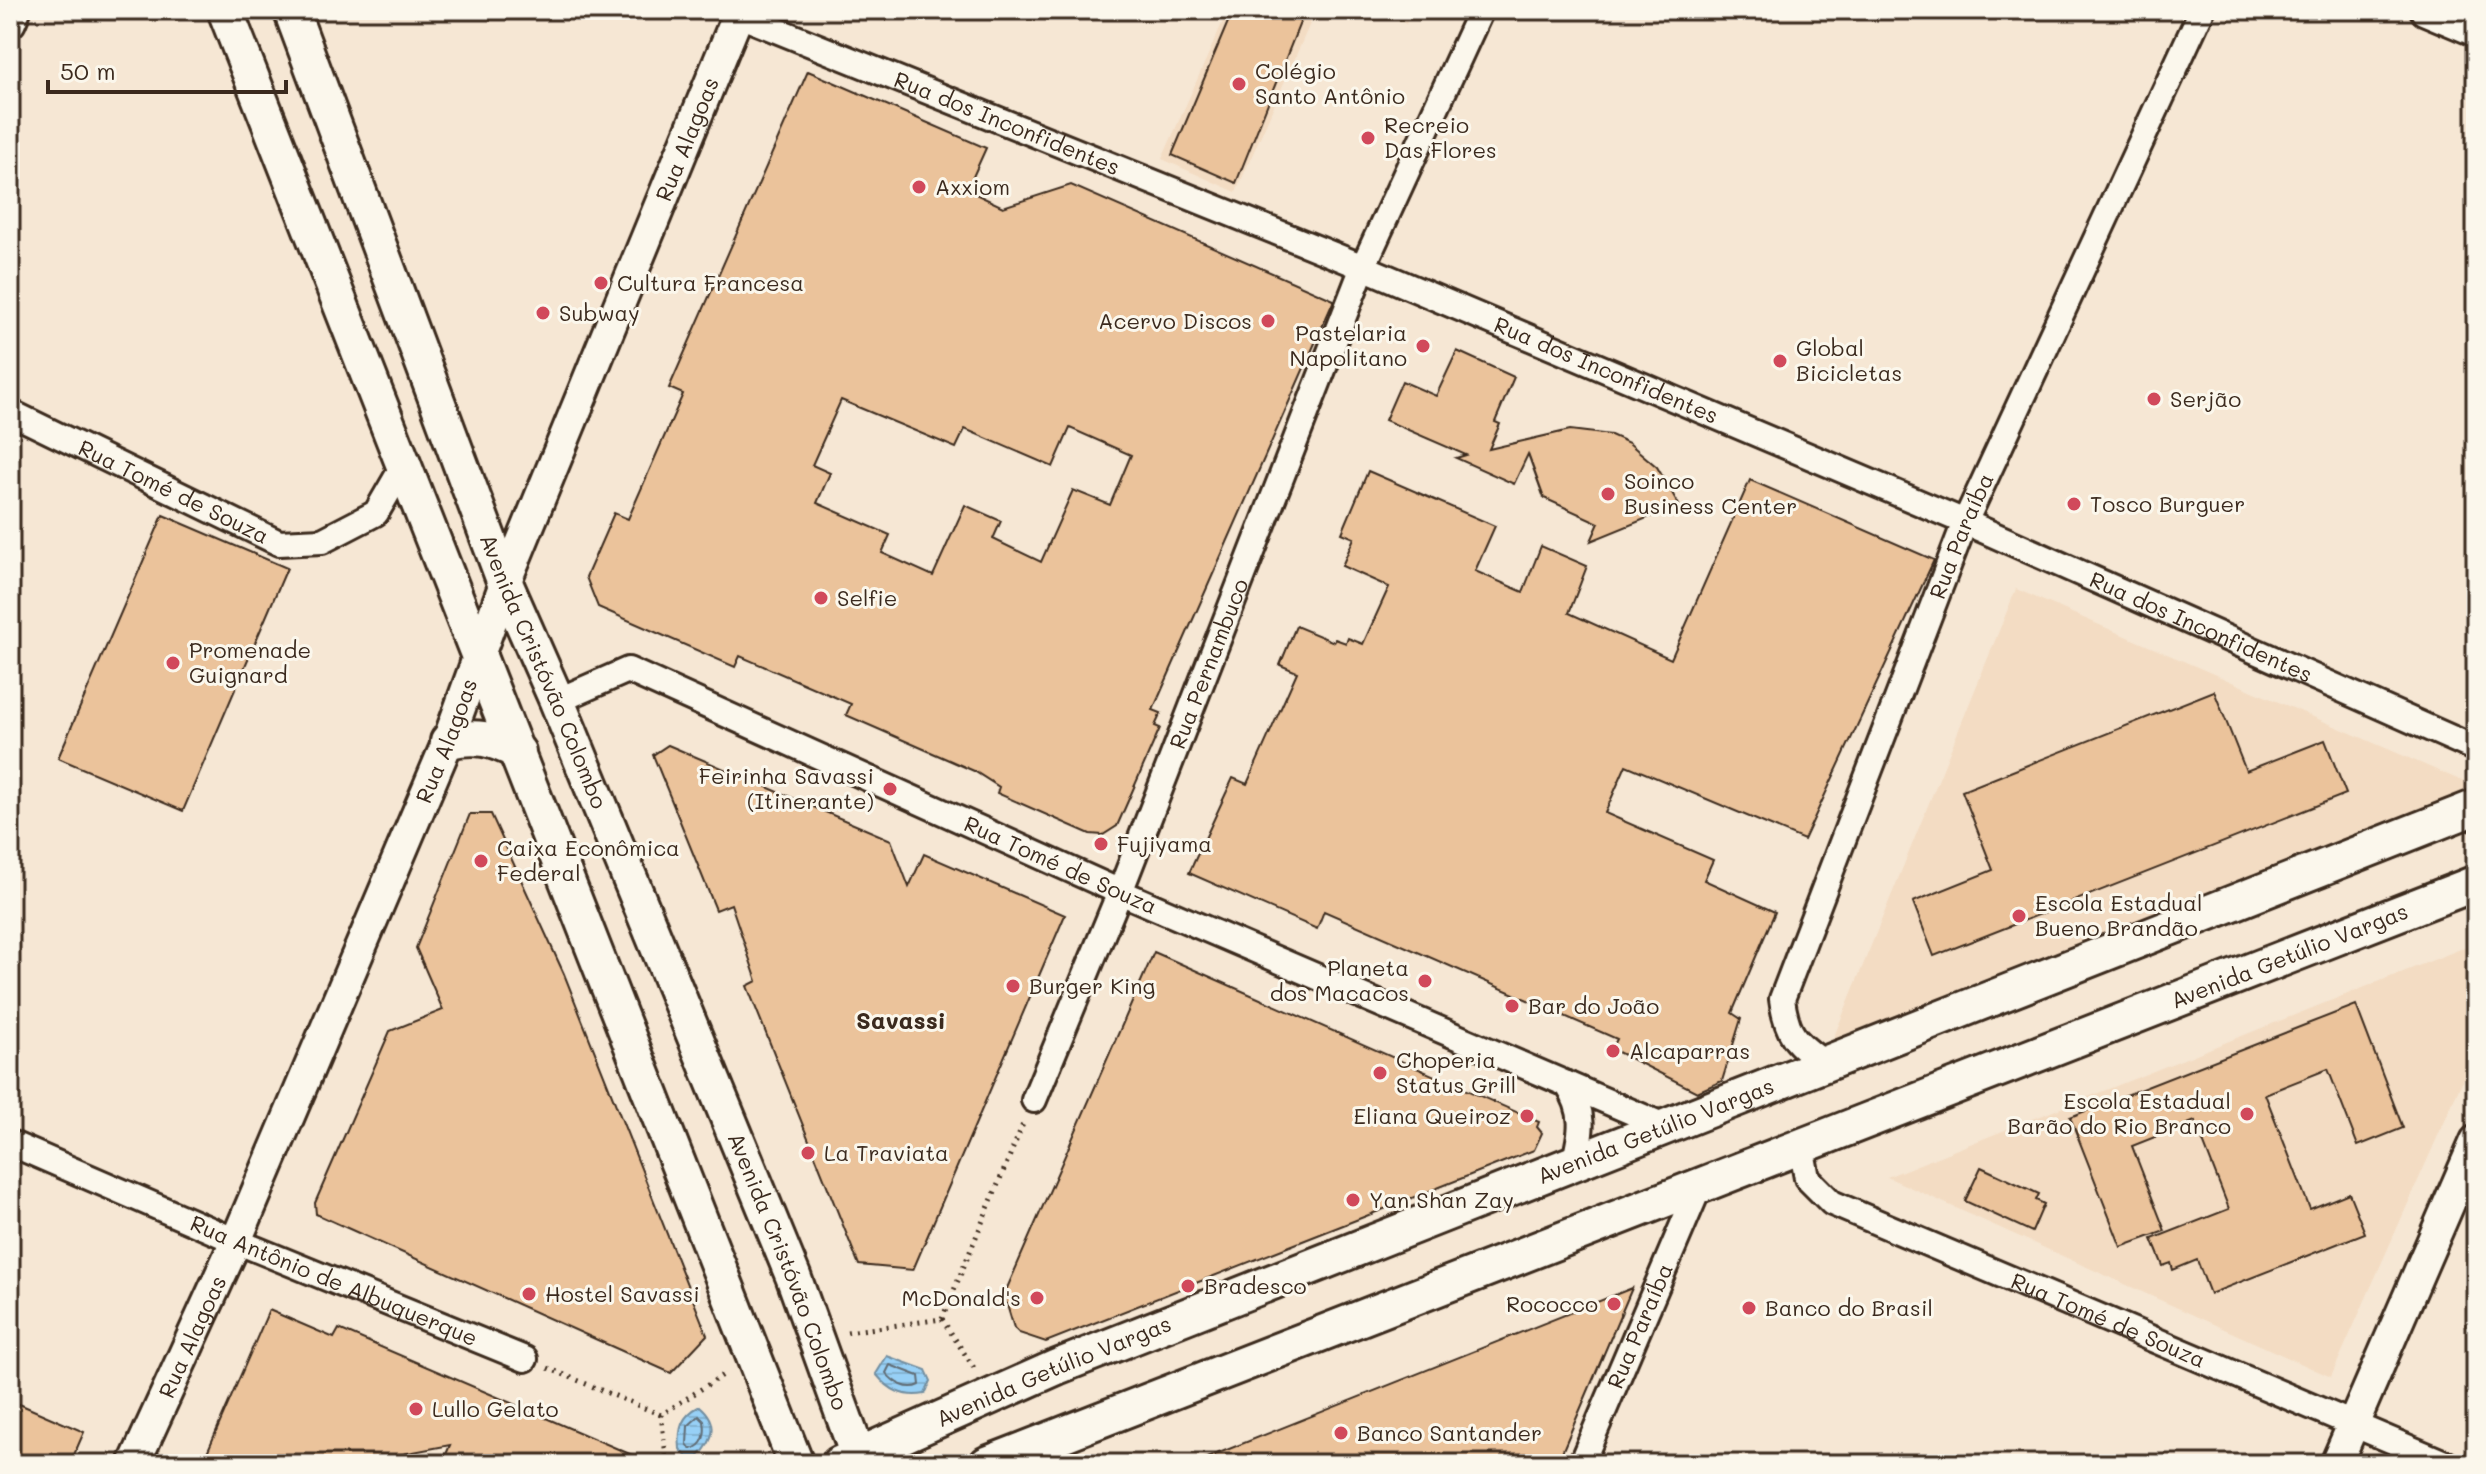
<svg xmlns="http://www.w3.org/2000/svg" width="2486" height="1474" viewBox="0 0 2486 1474" font-family="Mali,sans-serif">
	<defs>
		<pattern id="water-rules" width="6" height="5" patternUnits="userSpaceOnUse" patternTransform="scale(2)"><rect width="6" height="5" fill="#97d0f6"/><path d="M0 2.5h6" fill="none" stroke="#83b3d2"/></pattern>
	</defs>
	<rect width="100%" height="100%" fill="#f6e7d4"/>
	<filter id="ink" filterUnits="userSpaceOnUse"><feTurbulence type="fractalNoise" baseFrequency=".0125" numOctaves="2"/><feDisplacementMap in="SourceGraphic" scale="16" xChannelSelector="R" yChannelSelector="G"/><feConvolveMatrix kernelMatrix="1 2 1 2 8 2 1 2 1" color-interpolation-filters="sRGB"/></filter>
	<g filter="url(#ink)">
		<g fill="#f3dcc3">
			<polygon points="1228,10 1316,10 1236,192 1162,159"/>
			<polygon points="1375,10 1412,10 1406,24"/>
			<polygon points="2016,589 2476,787 2476,794 1833,1039"/>
			<polygon points="2476,943 2476,1050 2331,1377 1887,1177"/>
		</g>
		<g fill="url(#water-rules)" stroke="#728ea0" stroke-width="2">
			<path d="M887 1356 926 1370 931 1381 925 1394C903 1398 889 1390 876 1374Z"/>
			<path d="M700 1406C719 1422 715 1440 698 1457H687L680 1449C678 1429 681 1416 700 1406Z"/>
		</g>
		<g fill="none" stroke-linecap="round" stroke-linejoin="round">
			<g stroke="#606c74" stroke-width="2">
				<path d="M890 1365 919 1376 920 1385C908 1391 894 1383 886 1373Z"/>
				<path d="M699 1416 704 1421C706 1432 705 1446 691 1449L687 1444 688 1426Z"/>
			</g>
		</g>
		<g fill="#ebc39b" stroke="#3b2a1e" stroke-width="2" fill-rule="evenodd">
			<polygon points="1233,10 1305,10 1236,183 1172,155"/>
			<path d="M808 71 986 148 967 190 1003 207 1071 185 1334 300 1153 710 1161 713 1155 726 1160 728 1117 826 1103 835 1090 834 997 793 999 787 974 771 846 715 851 704 740 656 735 667 598 607 586 577 614 513 628 519 683 394 669 388ZM841 400 956 448 965 429 1053 467 1070 428 1131 455 1110 505 1073 490 1041 562 993 539 1001 521 965 505 933 576 882 553 890 535 817 503 830 473 812 465Z"/>
			<polygon points="1457,351 1514,377 1495,422 1500,424 1489,449 1570,430 1611,435 1629,443 1657,467 1679,505 1591,541 1599,523 1544,498 1528,454 1514,484 1456,458 1466,455 1385,420 1402,381 1436,396"/>
			<polygon points="1368,471 1495,526 1475,571 1523,592 1541,546 1587,566 1569,613 1671,659 1750,480 1934,560 1804,840 1626,765 1605,813 1713,860 1704,880 1775,912 1732,1013 1741,1019 1722,1081 1697,1092 1612,1049 1617,1039 1324,911 1317,929 1189,873 1233,778 1247,784 1297,672 1280,665 1296,626 1334,642 1335,639 1346,643 1348,638 1363,644 1389,587 1342,566 1354,538 1342,533"/>
			<polygon points="163,515 287,568 183,811 58,758"/>
			<polygon points="2214,691 2246,771 2325,740 2346,794 1934,956 1913,902 1993,870 1962,791"/>
			<polygon points="668,745 891,840 909,887 924,854 1065,915 913,1270 859,1265 747,986 757,981 731,904 716,910 653,755"/>
			<polygon points="470,814 491,814 564,974 707,1335 671,1373 316,1214 315,1203 390,1031 443,1010 416,948"/>
			<polygon points="1154,952 1539,1122 1537,1127 1542,1133 1534,1150 1046,1342 1019,1333 1014,1328 1004,1295"/>
			<polygon points="2356,1005 2403,1128 2358,1146 2328,1069 2265,1094 2310,1209 2349,1193 2365,1233 2210,1294 2197,1260 2173,1270 2171,1263 2163,1266 2152,1239 2229,1209 2195,1121 2132,1146 2165,1231 2121,1247 2070,1117"/>
			<polygon points="1981,1167 2039,1194 2036,1200 2044,1204 2032,1232 1965,1201"/>
			<polygon points="1632,1288 1557,1464 1194,1464 1194,1463"/>
			<polygon points="269,1310 334,1338 339,1329 653,1464 442,1464 450,1445 376,1459 378,1464 202,1464"/>
			<polygon points="10,1400 84,1432 70,1464 10,1464"/>
		</g>
		<g fill="none" stroke-linecap="round" stroke-linejoin="round">
			<g stroke="#3b2a1e" stroke-width="30">
				<g id="minor">
					<path id="s1" d="M727 10 1363 267 1965 522 2476 749"/>
					<path id="s2" d="M10 412 279 543 322 541 376 513 405 463"/>
					<path id="s3" d="M557 701 628 670 1120 892 1669 1128"/>
					<path id="s4" d="M1825 1064C1795 1042 1787 1036 1782 999L1965 522 2202 10"/>
					<path d="M1567 1084C1586 1113 1582 1132 1574 1164"/>
					<path id="s5" d="M1034 1100 1120 892 1363 267 1481 10"/>
					<path id="s6" d="M10 1143 236 1241 525 1359"/>
					<path id="s7" d="M1801 1146 1807 1178 1832 1203 2447 1464"/>
					<path id="s8" d="M1581 1464 1699 1187"/>
				</g>
			</g>
			<g stroke="#3b2a1e" stroke-width="36">
				<g id="tertiary">
					<polyline points="2426,10 2476,31"/>
					<polyline points="10,22 15,10"/>
					<path id="s9" d="M134 1464 236 1241 448 741 505 583 740 10"/>
					<polyline points="2336,1464 2476,1141"/>
				</g>
			</g>
			<g stroke="#3b2a1e" stroke-width="40">
				<g id="secondary">
					<polyline points="225,10 796,1464"/>
					<path id="s10" d="M291 10 505 583 557 701 793 1276 861 1464"/>
					<path d="M448 741C476 735 492 738 518 752"/>
					<path id="s11" d="M839 1464 1057 1367 2476 807"/>
					<path id="s12" d="M987 1464 2476 883"/>
				</g>
			</g>
			<g stroke="#3b2a1e" stroke-width="5" stroke-dasharray="2 6" stroke-linecap="butt">
				<polyline points="942,1319 1023,1124"/>
				<polyline points="847,1332 942,1319 974,1368"/>
				<polyline points="548,1368 661,1415"/>
				<polyline points="667,1464 661,1415 726,1373"/>
			</g>
			<use href="#minor" stroke="#fbf7ec" stroke-width="24"/>
			<use href="#tertiary" stroke="#fbf7ec" stroke-width="30"/>
			<use href="#secondary" stroke="#fbf7ec" stroke-width="34"/>
		</g>
	</g>
	<g fill="#d1495b" stroke="#fbf7ec" stroke-width="3">
		<circle cx="1239" cy="84" r="8"/>
		<circle cx="1368" cy="138" r="8"/>
		<circle cx="919" cy="187" r="8"/>
		<circle cx="601" cy="283" r="8"/>
		<circle cx="543" cy="313" r="8"/>
		<circle cx="1268" cy="321" r="8"/>
		<circle cx="1423" cy="346" r="8"/>
		<circle cx="1780" cy="361" r="8"/>
		<circle cx="2154" cy="399" r="8"/>
		<circle cx="1608" cy="494" r="8"/>
		<circle cx="2074" cy="504" r="8"/>
		<circle cx="821" cy="598" r="8"/>
		<circle cx="173" cy="663" r="8"/>
		<circle cx="890" cy="789" r="8"/>
		<circle cx="1101" cy="844" r="8"/>
		<circle cx="481" cy="861" r="8"/>
		<circle cx="2019" cy="916" r="8"/>
		<circle cx="1425" cy="981" r="8"/>
		<circle cx="1013" cy="986" r="8"/>
		<circle cx="1512" cy="1006" r="8"/>
		<circle cx="1613" cy="1051" r="8"/>
		<circle cx="1380" cy="1073" r="8"/>
		<circle cx="2247" cy="1114" r="8"/>
		<circle cx="1527" cy="1116" r="8"/>
		<circle cx="808" cy="1153" r="8"/>
		<circle cx="1353" cy="1200" r="8"/>
		<circle cx="1188" cy="1286" r="8"/>
		<circle cx="529" cy="1294" r="8"/>
		<circle cx="1037" cy="1298" r="8"/>
		<circle cx="1614" cy="1304" r="8"/>
		<circle cx="1749" cy="1308" r="8"/>
		<circle cx="416" cy="1409" r="8"/>
		<circle cx="1341" cy="1433" r="8"/>
	</g>
	<g text-anchor="middle" stroke-width="6" stroke-linejoin="round" paint-order="stroke">
		<g font-size="22" fill="#3b2a1e" stroke="#fbf7ec" text-anchor="start">
			<text x="1255" y="79">Colégio<tspan x="1255" dy="25">Santo Antônio</tspan></text>
			<text x="1384" y="133">Recreio<tspan x="1384" dy="25">Das Flores</tspan></text>
			<text x="935" y="195">Axxiom</text>
			<text x="617" y="291">Cultura Francesa</text>
			<text x="559" y="321">Subway</text>
			<text x="1252" y="329" text-anchor="end">Acervo Discos</text>
			<text x="1407" y="341" text-anchor="end">Pastelaria<tspan x="1407" dy="25">Napolitano</tspan></text>
			<text x="1796" y="356">Global<tspan x="1796" dy="25">Bicicletas</tspan></text>
			<text x="2170" y="407">Serjão</text>
			<text x="1624" y="489">Soinco<tspan x="1624" dy="25">Business Center</tspan></text>
			<text x="2090" y="512">Tosco Burguer</text>
			<text x="837" y="606">Selfie</text>
			<text x="189" y="658">Promenade<tspan x="189" dy="25">Guignard</tspan></text>
			<text x="874" y="784" text-anchor="end">Feirinha Savassi<tspan x="874" dy="25">(Itinerante)</tspan></text>
			<text x="1117" y="852">Fujiyama</text>
			<text x="497" y="856">Caixa Econômica<tspan x="497" dy="25">Federal</tspan></text>
			<text x="2035" y="911">Escola Estadual<tspan x="2035" dy="25">Bueno Brandão</tspan></text>
			<text x="1409" y="976" text-anchor="end">Planeta<tspan x="1409" dy="25">dos Macacos</tspan></text>
			<text x="1029" y="994">Burger King</text>
			<text x="1528" y="1014">Bar do João</text>
			<text x="1629" y="1059">Alcaparras</text>
			<text x="1396" y="1068">Choperia<tspan x="1396" dy="25">Status Grill</tspan></text>
			<text x="2231" y="1109" text-anchor="end">Escola Estadual<tspan x="2231" dy="25">Barão do Rio Branco</tspan></text>
			<text x="1511" y="1124" text-anchor="end">Eliana Queiroz</text>
			<text x="824" y="1161">La Traviata</text>
			<text x="1369" y="1208">Yan Shan Zay</text>
			<text x="1204" y="1294">Bradesco</text>
			<text x="545" y="1302">Hostel Savassi</text>
			<text x="1021" y="1306" text-anchor="end">McDonald's</text>
			<text x="1598" y="1312" text-anchor="end">Rococco</text>
			<text x="1765" y="1316">Banco do Brasil</text>
			<text x="432" y="1417">Lullo Gelato</text>
			<text x="1357" y="1441">Banco Santander</text>
		</g>
		<g font-size="22" fill="#3b2a1e" stroke="#fbf7ec">
			<text dy="8" stroke="none"><textPath href="#s1" startOffset="302">Rua dos Inconfidentes</textPath></text>
			<text dy="8" stroke="none"><textPath href="#s9" startOffset="1436">Rua Alagoas</textPath></text>
			<text dy="8" stroke="none"><textPath href="#s1" startOffset="950">Rua dos Inconfidentes</textPath></text>
			<text dy="8" stroke="none"><textPath href="#s2" startOffset="182">Rua Tomé de Souza</textPath></text>
			<text dy="8" stroke="none"><textPath href="#s4" startOffset="578">Rua Paraíba</textPath></text>
			<text dy="8" stroke="none"><textPath href="#s1" startOffset="1598">Rua dos Inconfidentes</textPath></text>
			<text dy="8" stroke="none"><textPath href="#s5" startOffset="470">Rua Pernambuco</textPath></text>
			<text dy="8" stroke="none"><textPath href="#s10" startOffset="708">Avenida Cristóvão Colombo</textPath></text>
			<text dy="8" stroke="none"><textPath href="#s9" startOffset="788">Rua Alagoas</textPath></text>
			<text dy="8" stroke="none"><textPath href="#s3" startOffset="552">Rua Tomé de Souza</textPath></text>
			<text dy="8" stroke="none"><textPath href="#s12" startOffset="1398">Avenida Getúlio Vargas</textPath></text>
			<text dy="8" stroke="none"><textPath href="#s11" startOffset="882">Avenida Getúlio Vargas</textPath></text>
			<text dy="8" stroke="none"><textPath href="#s10" startOffset="1356">Avenida Cristóvão Colombo</textPath></text>
			<text dy="8" stroke="none"><textPath href="#s6" startOffset="352">Rua Antônio de Albuquerque</textPath></text>
			<text dy="8" stroke="none"><textPath href="#s7" startOffset="368">Rua Tomé de Souza</textPath></text>
			<text dy="8" stroke="none"><textPath href="#s8" startOffset="150">Rua Paraíba</textPath></text>
			<text dy="8" stroke="none"><textPath href="#s9" startOffset="140">Rua Alagoas</textPath></text>
			<text dy="8" stroke="none"><textPath href="#s11" startOffset="234">Avenida Getúlio Vargas</textPath></text>
		</g>
		<g font-size="24" font-weight="bold" fill="#3b2a1e" stroke="#fbf7ec">
			<text x="901" y="1029">Savassi</text>
		</g>
	</g>
	<rect width="2486" height="1474" fill="none" stroke="#fbf7ec" stroke-width="40"/>
	<rect x="20" y="20" width="2446" height="1434" fill="none" stroke="#3b2a1e" stroke-width="3" filter="url(#ink)"/>
	<path d="M48 80v12h238v-12" fill="none" stroke="#3b2a1e" stroke-width="4"/>
	<text x="60" y="80" font-size="24" fill="#3b2a1e" stroke="#fbf7ec" stroke-width="6" paint-order="stroke">50 m</text>
</svg>
